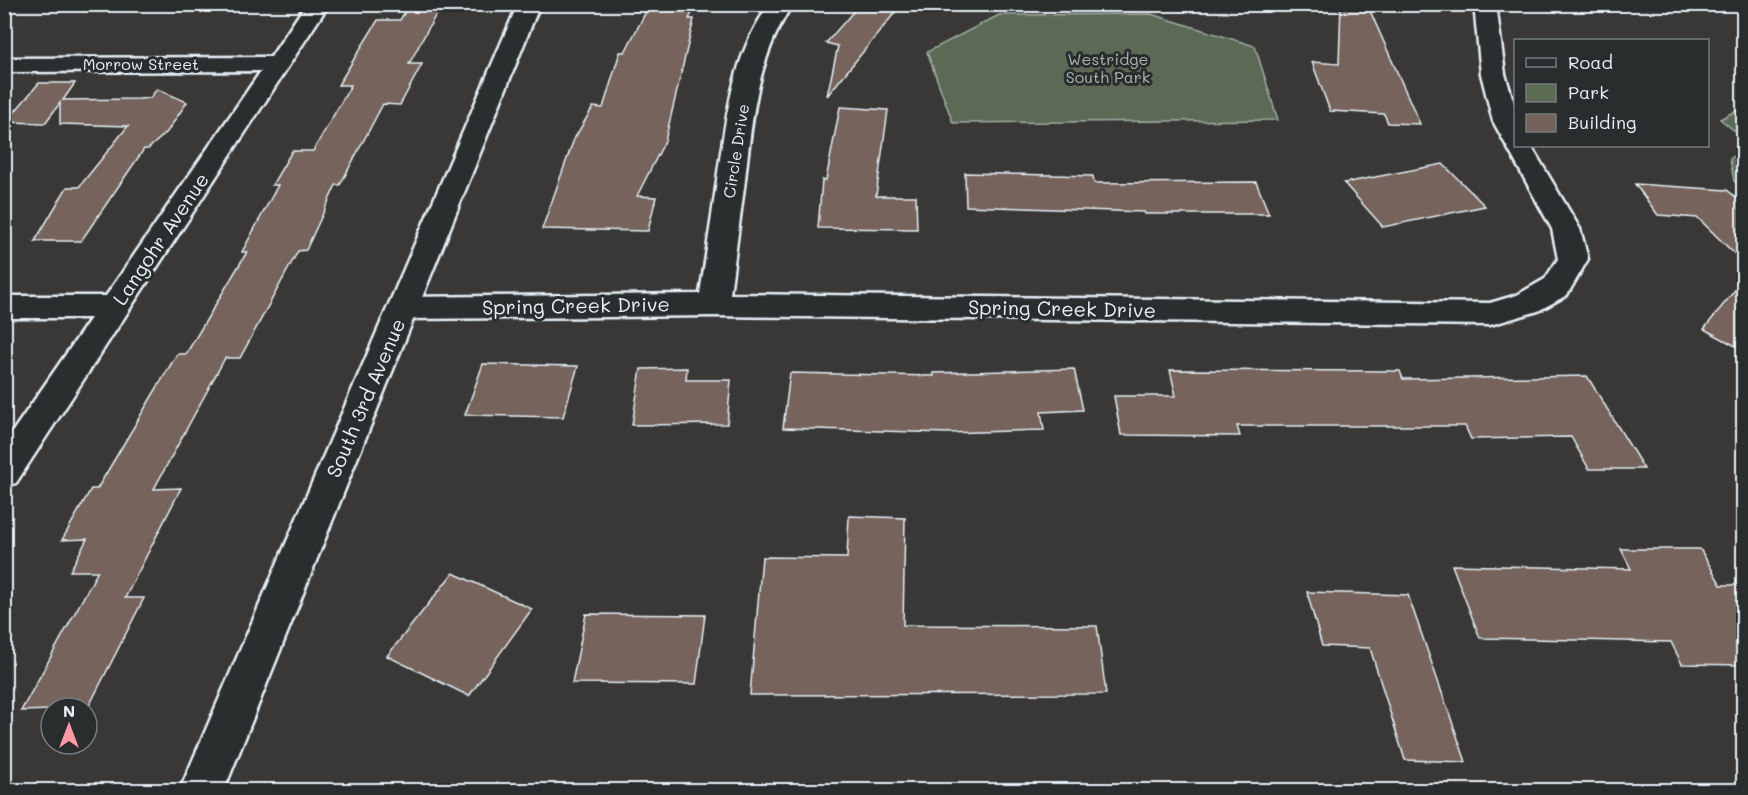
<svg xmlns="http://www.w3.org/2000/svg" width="1748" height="795" viewBox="0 0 1748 795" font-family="Mali,sans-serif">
	<rect width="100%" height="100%" fill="#393837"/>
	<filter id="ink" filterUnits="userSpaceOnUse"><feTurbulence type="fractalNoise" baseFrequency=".0167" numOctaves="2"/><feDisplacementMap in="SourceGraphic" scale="12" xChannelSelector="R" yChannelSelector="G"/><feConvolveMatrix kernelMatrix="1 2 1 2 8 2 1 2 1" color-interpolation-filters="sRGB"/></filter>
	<g filter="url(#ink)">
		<g fill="#5b6b54" stroke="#a2aea6" stroke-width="1.5">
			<polygon points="1151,14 1255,46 1278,120 953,123 927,52 999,15"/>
			<polygon points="1743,107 1743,138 1720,119"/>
			<polygon points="1743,149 1743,190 1734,181 1730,159"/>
		</g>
		<g fill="#74635b" stroke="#e8f1f8" stroke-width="1.5">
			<polygon points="650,4 696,4 689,19 694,19 665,141 637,196 656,197 648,231 542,229 574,139 593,107 603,108 620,52 625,52"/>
			<polygon points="860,4 902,4 827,96 838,46 826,43"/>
			<polygon points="1341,4 1367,4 1420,124 1388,123 1384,114 1330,111 1312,62 1339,64"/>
			<polygon points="408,7 440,7 409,64 422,64 400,105 383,104 340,185 336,185 306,250 298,251 240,358 225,358 154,489 181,488 125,598 144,598 87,710 51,708 51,710 21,711 98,571 70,571 87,539 62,540 91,489 97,489 177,354 186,354 247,252 242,252 278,185 272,185 292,151 313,151 351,85 338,85 378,20 400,20"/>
			<polygon points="39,83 75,83 63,100 139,99 150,98 157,89 187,102 167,132 148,149 144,149 81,241 35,241 67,187 79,187 128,126 60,124 60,103 45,123 6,122"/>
			<polygon points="840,107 888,110 876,196 916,196 917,229 818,228 822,180 826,180"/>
			<polygon points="1443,164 1485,206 1383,227 1344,183"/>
			<polygon points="965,173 1093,176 1094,183 1256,182 1269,214 1145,214 1144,212 966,206"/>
			<polygon points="1635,184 1727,190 1743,203 1743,262 1698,218 1658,215"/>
			<polygon points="1743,280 1743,350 1704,329"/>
			<polygon points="483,364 578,366 563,417 465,415"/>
			<polygon points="687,368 686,380 731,380 727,424 632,425 641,369"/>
			<polygon points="1074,369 1083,410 1041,412 1044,430 947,433 783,428 790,373 934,376 933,373"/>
			<polygon points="1170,370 1400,371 1403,379 1587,376 1644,469 1589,469 1571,437 1471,439 1465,426 1237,426 1240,436 1121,435 1114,396 1176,396"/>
			<polygon points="849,516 905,518 903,625 1097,626 1106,694 750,695 762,557 847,558"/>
			<polygon points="1621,549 1700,549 1721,585 1743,585 1743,665 1682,664 1671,642 1480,638 1452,565 1631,569"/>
			<polygon points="453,573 532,609 469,696 387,656"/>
			<polygon points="1307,592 1408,595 1466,762 1405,760 1370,648 1322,646"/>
			<polygon points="586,614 705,615 696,684 572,683"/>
		</g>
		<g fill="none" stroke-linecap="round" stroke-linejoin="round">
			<g stroke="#e8f1f8" stroke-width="5">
				<g id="minor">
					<polygon points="306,4 329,4 16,483 4,487 4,444 91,318 4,318 4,296 106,296 261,71 4,72 4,58 271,57"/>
					<path d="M770 4H793C757 56 752 119 745 180 740 218 735 256 730 294L1490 303 1517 295 1545 279 1558 259 1552 229 1493 121 1481 74 1474 4H1496L1505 74 1516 110V146H1531L1580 229 1588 259 1567 295 1538 311 1490 325 713 316 403 319 392 316 388 308 392 300 403 297 700 294C706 256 712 218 717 180 726 120 732 54 770 4Z"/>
				</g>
			</g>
			<g stroke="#e8f1f8" stroke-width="5">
				<polygon id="major" points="518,4 540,4 224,790 180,790"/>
			</g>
			<use href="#minor" fill="#2a2d2e" fill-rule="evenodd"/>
			<use href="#major" fill="#2a2d2e" fill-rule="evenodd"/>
		</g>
	</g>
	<g text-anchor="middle" stroke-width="6" stroke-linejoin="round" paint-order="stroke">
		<g font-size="16" fill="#a9b5ae" stroke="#2a2d2e">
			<text x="1108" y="65">Westridge<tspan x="1108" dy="18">South Park</tspan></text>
		</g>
		<g font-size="16" fill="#e8f1f8" stroke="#2a2d2e">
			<text x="141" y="70">Morrow Street</text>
			<text transform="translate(736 151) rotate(-81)" y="6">Circle Drive</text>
		</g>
		<g font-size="20" fill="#e8f1f8" stroke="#2a2d2e">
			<text transform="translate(161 239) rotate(-56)" y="7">Langohr Avenue</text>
			<text transform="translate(576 306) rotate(-1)" y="7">Spring Creek Drive</text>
			<text transform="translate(1062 309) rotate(1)" y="7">Spring Creek Drive</text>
			<text transform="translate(366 398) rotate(-67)" y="7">South 3rd Avenue</text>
		</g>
	</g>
	<rect width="1748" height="795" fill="none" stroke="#2a2d2e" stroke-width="24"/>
	<rect x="12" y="12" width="1724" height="771" fill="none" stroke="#e8f1f8" stroke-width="2" filter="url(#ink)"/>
	<rect x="1514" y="39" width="195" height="108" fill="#2a2d2e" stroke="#767b7f" stroke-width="1.5"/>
	<rect x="1526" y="58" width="30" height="9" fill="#2a2d2e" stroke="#767b7f" stroke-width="1.5"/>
	<text x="1568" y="69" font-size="18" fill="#e8f1f8">Road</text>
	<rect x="1526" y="84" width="30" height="18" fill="#5b6b54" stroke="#767b7f" stroke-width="1.5"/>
	<text x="1568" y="99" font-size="18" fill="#e8f1f8">Park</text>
	<rect x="1526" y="114" width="30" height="18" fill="#74635b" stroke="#767b7f" stroke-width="1.5"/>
	<text x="1568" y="129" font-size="18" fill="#e8f1f8">Building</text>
	<g transform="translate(69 726)"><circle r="28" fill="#2a2d2e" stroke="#767b7f" stroke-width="1.5"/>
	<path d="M0-4.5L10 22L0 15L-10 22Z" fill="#ff9aa2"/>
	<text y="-9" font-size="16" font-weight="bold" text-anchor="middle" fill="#e8f1f8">N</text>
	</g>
</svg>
